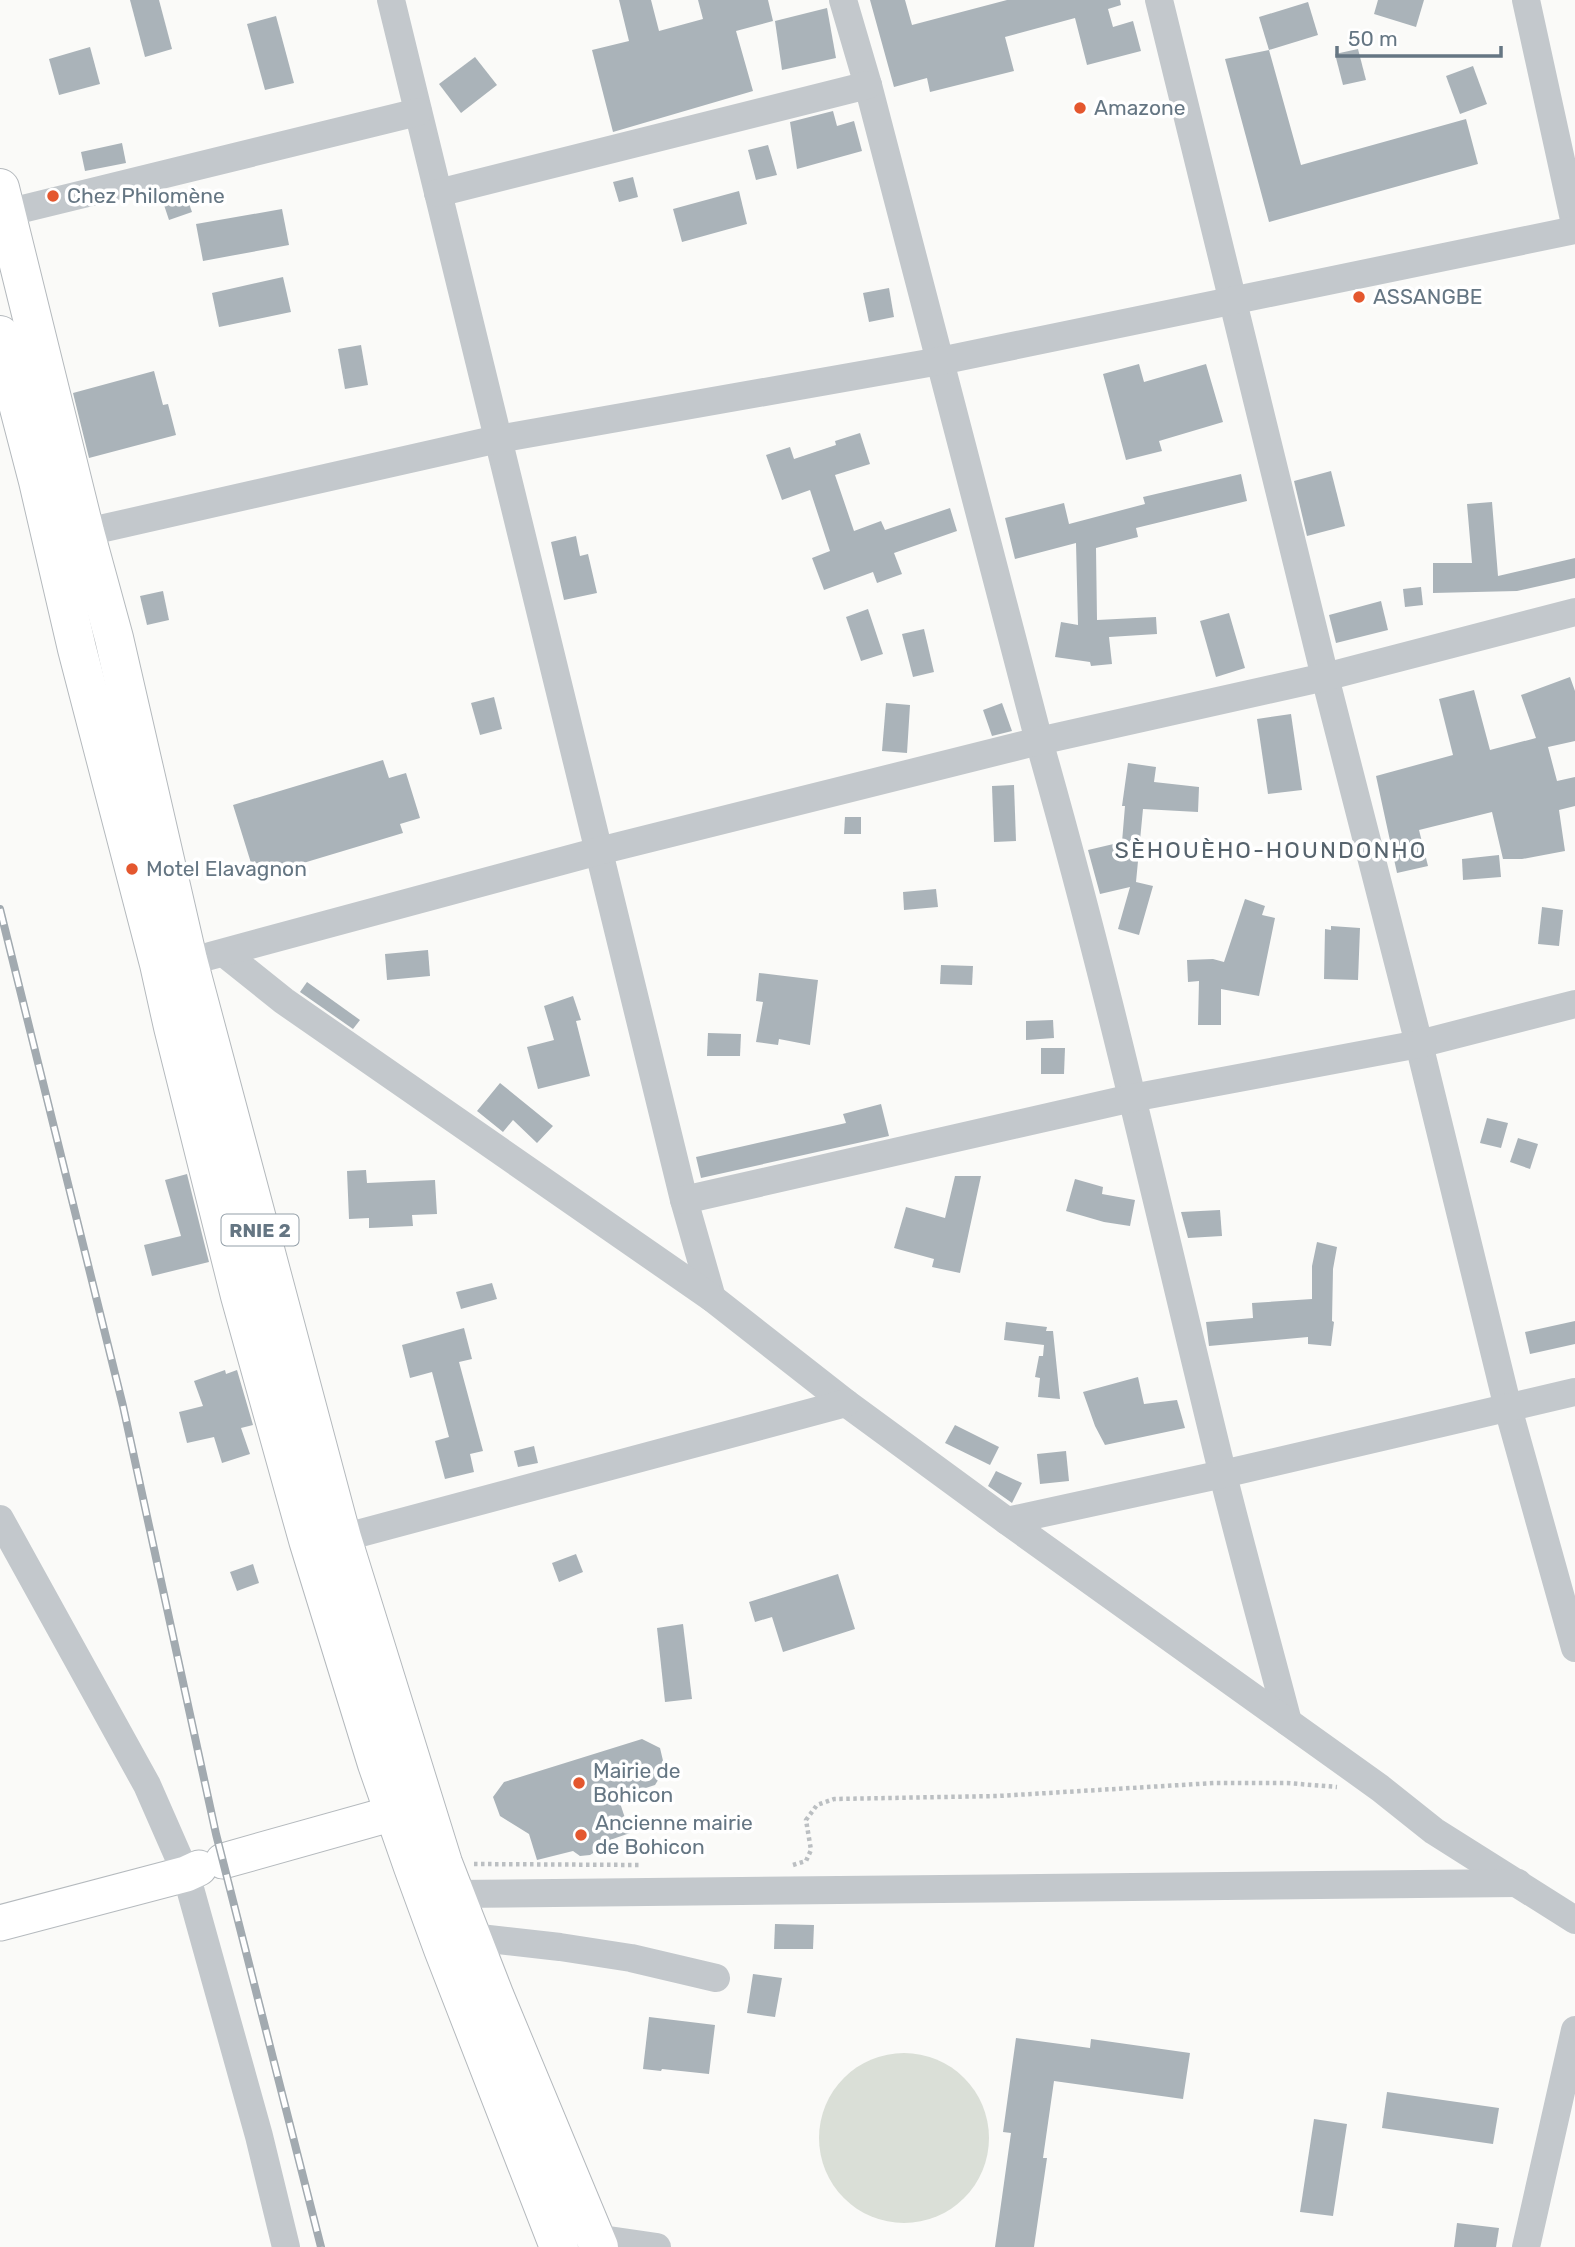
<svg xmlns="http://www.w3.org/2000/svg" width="1575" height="2247" viewBox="0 0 1575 2247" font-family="Rubik,sans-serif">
	<rect width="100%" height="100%" fill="#fafaf8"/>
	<circle fill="#dadfd7" cx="904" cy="2138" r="85"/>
	<g fill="#aab3b9">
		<polygon points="130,0 159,0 172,49 145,57"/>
		<polygon points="619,0 651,0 659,31 703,19 698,0 768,0 773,21 736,31 753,91 613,132 592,50 629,41"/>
		<polygon points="870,0 905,0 912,25 1007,0 1120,0 1121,5 1108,9 1113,27 1133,21 1141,51 1087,65 1075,18 1005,37 1014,71 930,92 927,78 894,87"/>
		<polygon points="1378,0 1424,0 1416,27 1374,14"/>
		<polygon points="1308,2 1318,35 1269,50 1259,17"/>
		<polygon points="827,8 836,58 782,70 775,21"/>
		<polygon points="276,16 294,83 265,90 247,24"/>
		<polygon points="90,47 100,84 59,95 49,59"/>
		<polygon points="1358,49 1366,80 1343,85 1335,54"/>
		<polygon points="1269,50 1301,165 1466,119 1478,164 1269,222 1225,59"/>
		<polygon points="475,57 497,85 461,113 439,84"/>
		<polygon points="1473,66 1487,104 1460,114 1446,76"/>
		<polygon points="833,111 837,126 854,121 862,151 797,169 790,122"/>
		<polygon points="122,143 126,163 85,171 81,152"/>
		<polygon points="768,145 777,175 756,180 748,150"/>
		<polygon points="633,177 638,197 619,202 613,182"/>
		<polygon points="739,191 747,224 682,242 673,209"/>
		<polygon points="186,195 192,212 169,220 163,202"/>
		<polygon points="282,209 289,245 203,261 196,224"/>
		<polygon points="283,277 291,312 219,327 212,293"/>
		<polygon points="889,288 894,317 869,322 863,293"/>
		<polygon points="361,345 368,385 345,389 338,349"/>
		<polygon points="1139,364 1144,382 1206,364 1223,422 1159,441 1162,451 1126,460 1103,374"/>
		<polygon points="154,371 163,405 168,404 176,435 89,458 73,393"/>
		<polygon points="860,433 870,464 835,475 854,531 881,521 885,530 950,508 957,531 894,553 902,574 877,583 873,572 824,590 812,558 830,551 810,490 782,500 766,455 790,447 794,459 836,445 835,441"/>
		<polygon points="1331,471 1345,526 1307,536 1294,481"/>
		<polygon points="1241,474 1247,501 1136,528 1138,537 1096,548 1097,620 1156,617 1157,634 1109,637 1112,664 1091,666 1090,662 1055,657 1061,622 1078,625 1076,543 1015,559 1005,518 1064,503 1069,524 1145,504 1143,497"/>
		<polygon points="1492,502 1498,576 1575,558 1575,578 1517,591 1433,593 1433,563 1472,563 1467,504"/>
		<polygon points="576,536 580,556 588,554 597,593 564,600 551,542"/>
		<polygon points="1421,587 1423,605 1405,607 1403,589"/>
		<polygon points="163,591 169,620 147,625 140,596"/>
		<polygon points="1381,601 1388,630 1336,643 1329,615"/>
		<polygon points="868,609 883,654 861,661 846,617"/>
		<polygon points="1229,613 1245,668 1216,677 1200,621"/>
		<polygon points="924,629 934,672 913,677 902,634"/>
		<polygon points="1570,677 1575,691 1575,741 1548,747 1557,781 1575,777 1575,806 1559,810 1565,851 1522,859 1503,859 1492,812 1419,830 1428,866 1397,873 1376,776 1453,755 1439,699 1474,690 1490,750 1536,738 1521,695"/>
		<polygon points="494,697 502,729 480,735 471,703"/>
		<polygon points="886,703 910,705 907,753 882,751"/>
		<polygon points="1002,703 1012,731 992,736 983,710"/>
		<polygon points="1291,714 1302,790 1268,794 1257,719"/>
		<polygon points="383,760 389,778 406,773 420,818 400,824 403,833 260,876 255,861 251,863 233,805"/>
		<polygon points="1128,763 1156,767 1154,782 1199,787 1198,812 1143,809 1136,882 1153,886 1139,935 1118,929 1130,887 1100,894 1088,850 1122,842 1125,806 1122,806"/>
		<polygon points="1014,785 1016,841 994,842 992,786"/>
		<polygon points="845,817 861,817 861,834 844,834"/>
		<polygon points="1499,855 1501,877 1463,880 1462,859"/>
		<polygon points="936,889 938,907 904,910 903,892"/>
		<polygon points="1245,899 1265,906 1262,915 1275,918 1259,996 1221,989 1221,1025 1198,1025 1199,981 1188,982 1187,960 1213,959 1224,962"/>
		<polygon points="1542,907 1563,910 1559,946 1538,944"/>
		<polygon points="1331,926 1360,928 1358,980 1324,979 1325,929 1331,930"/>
		<polygon points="428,950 430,976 387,980 385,954"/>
		<polygon points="941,965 973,966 972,985 940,984"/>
		<polygon points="759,973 818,980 810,1045 779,1039 778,1045 756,1042 763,1002 756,1001"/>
		<polygon points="307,982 360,1020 353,1029 300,992"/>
		<polygon points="573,996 581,1020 576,1021 590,1076 538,1089 527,1047 554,1040 544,1006"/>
		<polygon points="1053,1020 1054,1038 1026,1040 1026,1021"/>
		<polygon points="708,1033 741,1034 740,1056 707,1056"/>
		<polygon points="1041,1048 1065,1048 1064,1074 1041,1074"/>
		<polygon points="500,1083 553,1126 537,1143 513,1120 503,1132 477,1111"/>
		<polygon points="881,1104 889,1136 701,1178 696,1157 846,1123 843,1114"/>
		<polygon points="1487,1118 1508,1123 1501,1148 1480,1143"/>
		<polygon points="1518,1138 1538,1144 1530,1169 1510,1162"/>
		<polygon points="366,1170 367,1183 435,1180 437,1214 412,1215 413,1226 369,1228 369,1218 349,1219 347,1171"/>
		<polygon points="187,1174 209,1262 152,1276 144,1245 181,1236 165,1180"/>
		<polygon points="955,1176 981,1176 960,1273 932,1267 934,1259 894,1248 906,1207 945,1218"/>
		<polygon points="1075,1179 1103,1187 1102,1194 1135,1200 1130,1226 1104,1222 1066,1211"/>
		<polygon points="1220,1210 1222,1236 1188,1238 1181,1212"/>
		<polygon points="1317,1242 1337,1247 1333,1269 1332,1321 1334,1322 1331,1346 1308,1344 1308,1337 1209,1346 1206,1322 1253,1318 1252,1303 1312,1299 1312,1266"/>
		<polygon points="492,1283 497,1299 461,1309 456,1292"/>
		<polygon points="1575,1321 1575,1344 1530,1354 1525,1332"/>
		<polygon points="1006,1322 1047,1327 1046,1331 1053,1331 1060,1399 1038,1397 1040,1378 1035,1377 1039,1356 1043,1356 1044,1345 1004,1340"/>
		<polygon points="464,1328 472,1359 459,1362 483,1451 470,1454 474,1472 445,1479 435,1441 449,1437 432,1372 410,1378 402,1345"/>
		<polygon points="225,1370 226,1374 237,1370 253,1425 241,1428 250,1454 222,1463 214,1437 187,1443 179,1412 203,1406 194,1381"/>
		<polygon points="1138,1377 1144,1404 1177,1400 1185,1428 1105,1445 1095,1426 1083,1392"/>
		<polygon points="955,1425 999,1447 990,1465 945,1443"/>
		<polygon points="534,1446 538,1463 518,1467 514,1451"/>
		<polygon points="1066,1451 1069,1481 1040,1484 1037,1454"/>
		<polygon points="996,1471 1022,1483 1012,1503 988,1486"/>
		<polygon points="576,1554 583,1572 559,1582 552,1563"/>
		<polygon points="253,1564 259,1583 237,1591 230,1572"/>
		<polygon points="838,1574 855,1629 783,1652 772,1617 755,1622 749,1602"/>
		<polygon points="683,1624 692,1699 665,1702 657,1628"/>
		<polygon points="642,1739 660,1748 665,1769 655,1785 618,1797 630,1833 607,1841 600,1849 590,1855 580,1856 573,1851 537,1860 529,1834 500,1816 493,1797 504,1782"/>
		<polygon points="775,1924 814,1925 813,1949 774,1949"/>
		<polygon points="753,1974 782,1978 775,2017 747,2013"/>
		<polygon points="649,2017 715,2025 709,2074 662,2069 661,2071 643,2069"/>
		<polygon points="1016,2038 1090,2048 1091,2039 1190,2053 1183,2099 1054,2081 1043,2158 1047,2158 1034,2247 995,2247 1011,2133 1003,2132"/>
		<polygon points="1387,2092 1499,2108 1493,2144 1382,2128"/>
		<polygon points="1314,2119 1347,2124 1333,2216 1300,2212"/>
		<polygon points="1457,2223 1499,2228 1496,2247 1454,2247"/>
	</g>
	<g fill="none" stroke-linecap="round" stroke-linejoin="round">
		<g stroke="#b5babe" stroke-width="37">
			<g id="major">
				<polyline points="223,1861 394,1813 420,1803"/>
				<polyline points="0,1923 186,1874 199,1868"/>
			</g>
		</g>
		<g stroke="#b4b9bd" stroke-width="40">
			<g id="highway">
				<polyline points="0,188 85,532 114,638 188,960 342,1538 443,1863 495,1997 599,2247"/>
				<polyline points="0,335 38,481 77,649 159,964 173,1027 240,1296 308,1540 377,1764 413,1867 443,1949 559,2247"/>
			</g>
		</g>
		<g stroke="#bbbfc2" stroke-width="4.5" stroke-dasharray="3.5 3.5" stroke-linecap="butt">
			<polyline points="474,1864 641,1865"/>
			<polyline points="793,1865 806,1861 811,1850 806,1820 817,1805 834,1799 998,1796 1214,1783 1287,1783 1337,1787"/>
		</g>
		<g stroke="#c3c8cc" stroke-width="28">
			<polyline points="391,0 684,1200 712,1298"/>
			<path d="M843 0 868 85 1039 741C1108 982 1162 1227 1222 1471 1243 1555 1266 1638 1288 1722"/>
			<polyline points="1159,0 1325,677 1419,1044 1508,1408 1575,1648"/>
			<polyline points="1526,0 1575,224"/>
			<polyline points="438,193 868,85"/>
			<polyline points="6,213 418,112"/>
			<polyline points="69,536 498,439 940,361 1575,230"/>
			<polyline points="224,953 284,1001 712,1298 846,1403 1007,1521 1380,1788 1434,1831 1575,1920"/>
			<polyline points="210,956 599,851 1039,741 1325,677 1575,612"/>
			<polyline points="684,1200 1132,1098 1419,1044 1575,1004"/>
			<polyline points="0,1519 147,1785 186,1874 259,2136 286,2247"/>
			<polyline points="1007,1521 1223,1474 1575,1392"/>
			<polyline points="342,1538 846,1403"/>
			<polyline points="454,1894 1518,1883"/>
			<polyline points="471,1937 560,1947 631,1958 716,1978"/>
			<polyline points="595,2238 657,2247"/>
			<polyline points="1526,2247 1575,2030"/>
		</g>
		<use href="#major" stroke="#fff" stroke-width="35"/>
		<use href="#highway" stroke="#fff" stroke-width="38"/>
		<g stroke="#a2aab0" stroke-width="8">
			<polyline id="rail" points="0,909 123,1406 216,1834 321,2247"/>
		</g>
		<use href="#rail" stroke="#fff" stroke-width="5" stroke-dasharray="16" stroke-linecap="butt"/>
	</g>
	<g fill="#e4572e" stroke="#fff" stroke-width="2.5">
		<circle cx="1080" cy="108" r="7"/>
		<circle cx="53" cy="196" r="7"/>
		<circle cx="1359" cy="297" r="7"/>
		<circle cx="132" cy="869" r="7"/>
		<circle cx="579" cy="1783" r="7"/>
		<circle cx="581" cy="1835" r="7"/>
	</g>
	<g text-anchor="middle" stroke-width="7" stroke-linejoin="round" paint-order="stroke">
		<rect fill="#fff" stroke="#939fa8" stroke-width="2" x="221.5" y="1214.5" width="77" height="31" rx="5"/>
		<g font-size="19" font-weight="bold" fill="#657683">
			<text x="260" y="1237">RNIE 2</text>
		</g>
		<g font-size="21" fill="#657683" stroke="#fff" text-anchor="start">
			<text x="1094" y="115">Amazone</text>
			<text x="67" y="203">Chez Philomène</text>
			<text x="1373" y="304">ASSANGBE</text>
			<text x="146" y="876">Motel Elavagnon</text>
			<text x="593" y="1778">Mairie de<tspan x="593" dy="24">Bohicon</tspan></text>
			<text x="595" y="1830">Ancienne mairie<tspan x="595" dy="24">de Bohicon</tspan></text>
		</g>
		<g font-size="23" letter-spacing="2" fill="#57646e" stroke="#fff">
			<text x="1271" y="858">SÈHOUÈHO-HOUNDONHO</text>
		</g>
	</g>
	<path d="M1337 46v10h164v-10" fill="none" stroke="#657683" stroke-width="3.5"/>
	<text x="1348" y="46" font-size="21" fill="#657683" stroke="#ffffff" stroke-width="5" paint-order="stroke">50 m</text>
</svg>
